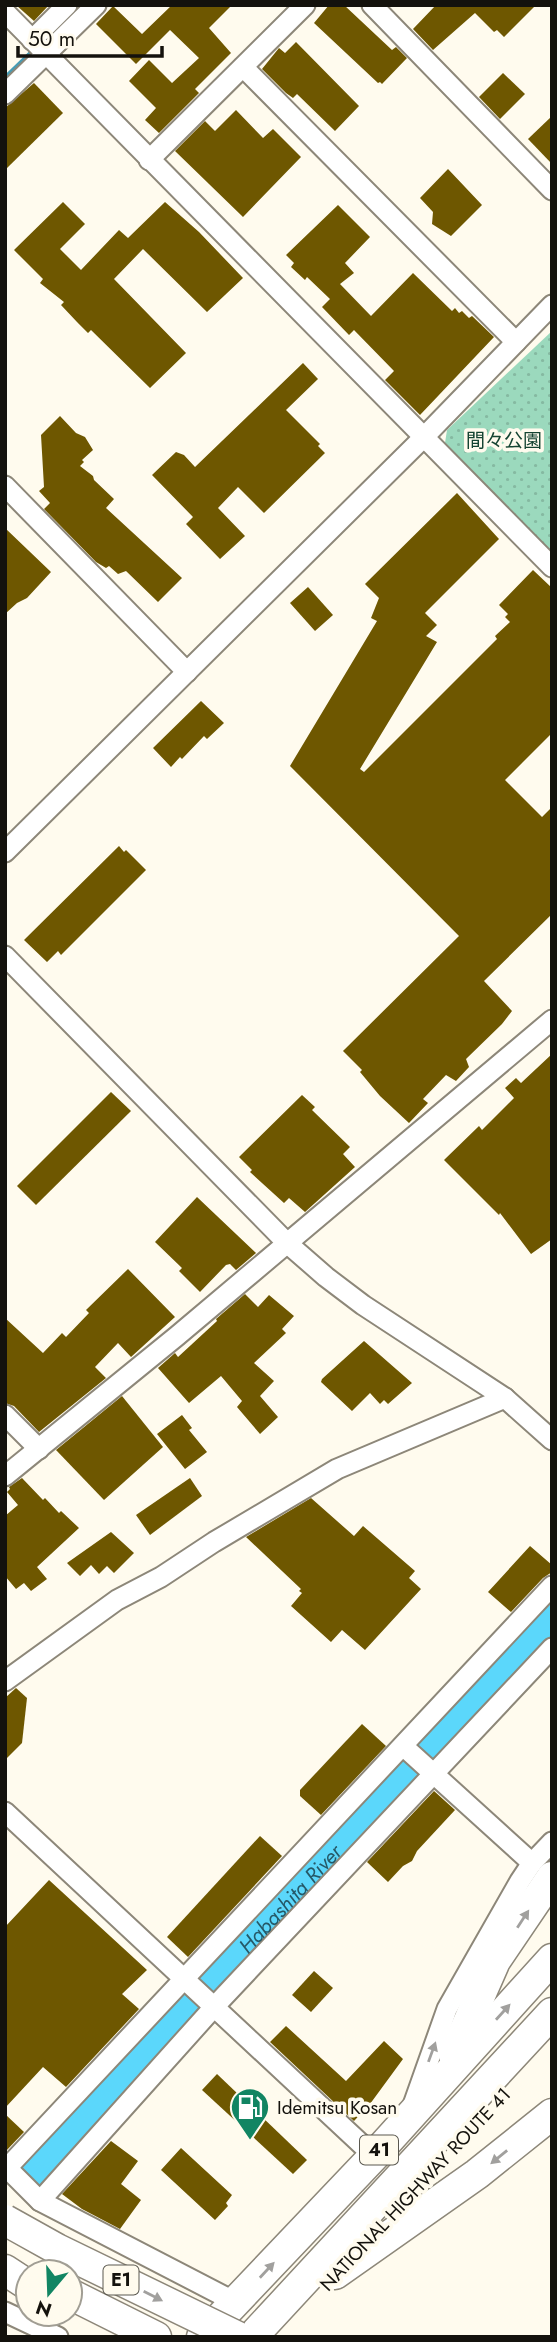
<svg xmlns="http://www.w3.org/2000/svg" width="557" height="2342" viewBox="0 0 557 2342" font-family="Jost,'Noto Sans JP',sans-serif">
	<defs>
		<pattern id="park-dots" width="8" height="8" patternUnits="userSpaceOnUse" patternTransform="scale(1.75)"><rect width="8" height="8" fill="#9bd9bd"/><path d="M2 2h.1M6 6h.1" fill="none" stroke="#85b9a1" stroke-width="1.8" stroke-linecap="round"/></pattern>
	</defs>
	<rect width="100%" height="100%" fill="#fffbee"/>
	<polygon fill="url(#park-dots)" points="552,331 552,558 445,443 447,430"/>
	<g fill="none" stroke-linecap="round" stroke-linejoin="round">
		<g stroke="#469cb4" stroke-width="6">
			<polyline points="69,16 80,5"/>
			<polyline points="5,79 36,49"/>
		</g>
		<path stroke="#5bd7fb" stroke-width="35" id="s1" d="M29 2179 552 1619"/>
	</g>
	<g fill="#6e5700">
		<polygon points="16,5 49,5 34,21"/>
		<polygon points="172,5 232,5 209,28 231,53 195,89 199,93 159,133 145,120 156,108 129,81 149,60 172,83 199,58 170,30 136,64 96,24 113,6 142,34"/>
		<polygon points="329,5 344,5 392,50 396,47 407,58 382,84 380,82 378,83 314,23"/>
		<polygon points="436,5 536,5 504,37 497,30 494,32 475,13 433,50 413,29"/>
		<polygon points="296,42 359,106 335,131 297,94 293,98 286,93 262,69 279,48 285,53"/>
		<polygon points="503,73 525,94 500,119 479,97"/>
		<polygon points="34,83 63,113 5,170 5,108"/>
		<polygon points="236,110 263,138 273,129 301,157 243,217 175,151 205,121 215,131"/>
		<polygon points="552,116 552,164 528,139"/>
		<polygon points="448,169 482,205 451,236 432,224 433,212 420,198"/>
		<polygon points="63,202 85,224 60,249 81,270 119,230 128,238 165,202 199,232 243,278 207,312 143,249 114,279 186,353 150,388 91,330 88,333 77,322 61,305 64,302 40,283 43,279 14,250"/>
		<polygon points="338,205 370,237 345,263 354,273 340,284 371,316 413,273 452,311 455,308 459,313 462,311 469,318 472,316 494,337 420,415 385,380 394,371 354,330 349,335 322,307 330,299 307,277 305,280 291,267 294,263 286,255"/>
		<polygon points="303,363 318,379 286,410 320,444 318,446 325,453 264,513 238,487 218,508 245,536 220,559 186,524 193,517 152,475 176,452 184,455 195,467"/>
		<polygon points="60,416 76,433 85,437 93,450 82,460 84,462 80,466 93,476 94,480 114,499 106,508 182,578 158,602 126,571 118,574 109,566 106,568 96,562 44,509 50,503 39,491 44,487 41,435"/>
		<polygon points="457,493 499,539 425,613 437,625 426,636 437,642 360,769 364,772 497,639 495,636 510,622 505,617 508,614 499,605 533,570 552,588 552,733 505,780 542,817 552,807 552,914 484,981 512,1011 502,1024 466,1059 469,1067 456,1081 446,1075 423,1099 428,1103 409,1123 380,1096 360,1072 362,1070 343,1051 459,936 290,766 377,621 371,618 379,598 365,584"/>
		<polygon points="5,528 51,572 27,598 17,603 5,614"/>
		<polygon points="308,587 333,615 315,631 290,603"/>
		<polygon points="201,701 224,723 207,739 204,736 182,759 180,757 171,767 153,748"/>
		<polygon points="119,846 124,852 126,850 146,870 61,955 58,951 47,962 24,940"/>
		<polygon points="552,1054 552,1239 531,1254 500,1213 499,1215 444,1160 479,1126 482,1130 514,1098 505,1088 516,1078 521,1083"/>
		<polygon points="111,1092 131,1111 36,1205 17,1186"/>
		<polygon points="302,1095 315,1107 312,1110 350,1147 343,1154 355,1167 305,1212 289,1198 284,1203 250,1172 252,1170 239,1157"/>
		<polygon points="197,1197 256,1253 236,1270 230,1264 226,1265 200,1292 179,1271 182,1268 155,1242"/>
		<polygon points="128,1269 175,1317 131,1357 118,1343 95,1367 106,1378 39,1432 14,1406 5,1403 5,1318 43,1353 62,1333 66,1337 89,1313 86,1310"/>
		<polygon points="245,1294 258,1307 269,1295 294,1316 282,1329 286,1333 254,1363 274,1381 260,1396 278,1417 260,1434 237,1407 242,1401 221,1376 189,1403 158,1368 175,1353 178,1357 217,1321 216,1319"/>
		<polygon points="364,1341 412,1383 388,1404 384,1400 380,1404 370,1393 352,1411 321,1382 322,1379"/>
		<polygon points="122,1396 163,1447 104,1500 56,1450"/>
		<polygon points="182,1415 192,1428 189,1430 207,1452 185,1469 157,1434"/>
		<polygon points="22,1478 43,1500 45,1498 59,1513 61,1511 79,1528 37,1567 47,1579 31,1591 24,1583 16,1589 5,1576 5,1516 18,1505 7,1492 10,1489 9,1487"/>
		<polygon points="190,1478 202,1496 150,1535 136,1515"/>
		<polygon points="311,1498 354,1536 363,1526 415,1571 409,1578 421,1589 365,1650 342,1630 331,1642 291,1606 302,1593 299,1591 301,1589 246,1537"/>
		<polygon points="111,1532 134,1553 114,1573 107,1566 99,1574 91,1565 80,1576 67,1563"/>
		<polygon points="530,1546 552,1565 552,1572 543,1578 511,1612 488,1592"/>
		<polygon points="16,1688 27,1698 22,1743 5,1760 5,1698"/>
		<polygon points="362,1724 386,1746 321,1815 300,1796 300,1790"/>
		<polygon points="434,1791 455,1810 417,1851 412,1861 403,1866 388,1882 367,1862"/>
		<polygon points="260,1836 282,1856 188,1957 167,1937"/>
		<polygon points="49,1880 147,1970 122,1994 139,2009 66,2087 43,2067 5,2108 5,1927"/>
		<polygon points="314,1971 333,1988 311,2012 292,1995"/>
		<polygon points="286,2026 346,2081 384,2041 403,2059 370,2104 354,2121 270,2042"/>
		<polygon points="217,2074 307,2160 293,2174 202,2090"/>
		<polygon points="5,2114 24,2132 5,2152"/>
		<polygon points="111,2141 138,2161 121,2184 141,2200 120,2229 82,2209 62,2194"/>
		<polygon points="181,2148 232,2195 226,2203 228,2206 215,2220 161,2170"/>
	</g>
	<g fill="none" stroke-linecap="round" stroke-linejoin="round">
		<g stroke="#8d8779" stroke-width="23">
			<g id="minor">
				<polyline points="372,5 552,190"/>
				<polyline points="5,12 552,567"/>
				<polyline points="32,40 67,5"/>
				<polyline points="243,67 516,342"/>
				<polyline points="5,94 96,5"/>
				<polyline points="149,160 305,5"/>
				<polyline points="5,486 187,672"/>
				<polyline points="5,852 424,437 552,305"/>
				<polyline points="5,956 287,1243 326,1277 363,1305 505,1398 552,1440"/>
				<polyline points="5,1415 39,1449"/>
				<polyline points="5,1476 177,1336 552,1020"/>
				<polyline points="5,1681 117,1600 161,1577 214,1542 337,1469 505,1398"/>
				<polyline points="403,1746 532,1863"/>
				<polyline points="5,1812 374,2156"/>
				<polyline points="413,2105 447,2009 520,1881 532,1863 552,1842"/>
				<polyline points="5,2166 40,2201 237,2303"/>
				<polyline points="7,2168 552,1586"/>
				<polyline points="40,2201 214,2007 552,1648"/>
				<polyline points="5,2312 58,2337"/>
			</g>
		</g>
		<g stroke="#8d8779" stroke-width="33">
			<g id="highway">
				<polyline points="454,2055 495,1961 552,1877"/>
				<polyline points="5,2270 28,2285"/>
				<polyline points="335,2274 477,2174 552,2114"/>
				<polyline points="70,2294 156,2337"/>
				<polyline points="202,2337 374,2156 552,1959"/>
				<polyline points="252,2337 552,2013"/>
			</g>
		</g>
		<use href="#minor" stroke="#fff" stroke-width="19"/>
		<use href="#highway" stroke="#fff" stroke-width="30"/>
		<g stroke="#8d8779" stroke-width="33" stroke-linecap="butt">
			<polyline id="highway-bridge" points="5,2220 57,2249 238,2337"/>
		</g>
		<use href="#highway-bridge" stroke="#fff" stroke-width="30"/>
	</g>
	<defs><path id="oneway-solid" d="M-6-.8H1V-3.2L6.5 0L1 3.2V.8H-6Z" transform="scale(1.75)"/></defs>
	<g fill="#a1a09e">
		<use href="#oneway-solid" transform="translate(523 1919) rotate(-57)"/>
		<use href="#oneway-solid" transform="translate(503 2012) rotate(-48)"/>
		<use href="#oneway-solid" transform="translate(432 2052) rotate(-70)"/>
		<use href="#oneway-solid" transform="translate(499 2157) rotate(141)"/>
		<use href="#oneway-solid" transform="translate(267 2270) rotate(-47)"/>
		<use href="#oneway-solid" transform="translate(153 2296) rotate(27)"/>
	</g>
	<defs>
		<g id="fuel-pin" transform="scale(2.0125)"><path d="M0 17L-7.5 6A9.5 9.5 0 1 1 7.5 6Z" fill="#128563" stroke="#fffbee"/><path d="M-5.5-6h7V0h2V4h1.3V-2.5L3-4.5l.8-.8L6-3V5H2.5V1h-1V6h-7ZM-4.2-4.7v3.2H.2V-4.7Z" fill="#fff"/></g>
	</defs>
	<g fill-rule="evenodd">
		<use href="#fuel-pin" x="250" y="2107"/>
	</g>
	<g text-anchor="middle" stroke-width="7" stroke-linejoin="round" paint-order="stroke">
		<g fill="#fffbee" stroke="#5a5850" stroke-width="2">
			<rect x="360" y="2135.5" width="38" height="29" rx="5"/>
			<rect x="103.5" y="2265.5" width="35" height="29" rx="5"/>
		</g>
		<g font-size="18" font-weight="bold" fill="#14120d">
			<text x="379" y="2156">41</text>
			<text x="121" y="2286">E1</text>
		</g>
		<g font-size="19" fill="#154432" stroke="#fffbee">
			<text x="504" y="447">間々公園</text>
		</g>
		<g font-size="19" fill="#14120d" stroke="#fffbee" text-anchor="start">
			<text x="277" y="2114">Idemitsu Kosan</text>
		</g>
		<g font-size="19" fill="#14120d" stroke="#fffbee">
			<text transform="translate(415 2189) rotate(-47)" y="7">NATIONAL HIGHWAY ROUTE 41</text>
		</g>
		<g font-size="21" font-style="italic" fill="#255968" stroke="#fffbee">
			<text dy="7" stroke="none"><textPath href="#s1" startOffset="383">Habashita River</textPath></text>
		</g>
	</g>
	<rect width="557" height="2342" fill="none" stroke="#14120d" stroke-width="14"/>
	<g transform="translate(49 2293) rotate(199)"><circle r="33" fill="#fffbee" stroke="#a19e94" stroke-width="2"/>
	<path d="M0-5L12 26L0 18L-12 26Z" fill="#128563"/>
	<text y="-10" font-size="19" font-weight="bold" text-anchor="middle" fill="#14120d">N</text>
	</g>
	<path d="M18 46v10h144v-10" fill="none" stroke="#14120d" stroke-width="3.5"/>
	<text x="28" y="46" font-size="21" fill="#14120d" stroke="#fffbee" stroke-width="5" paint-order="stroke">50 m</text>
</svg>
